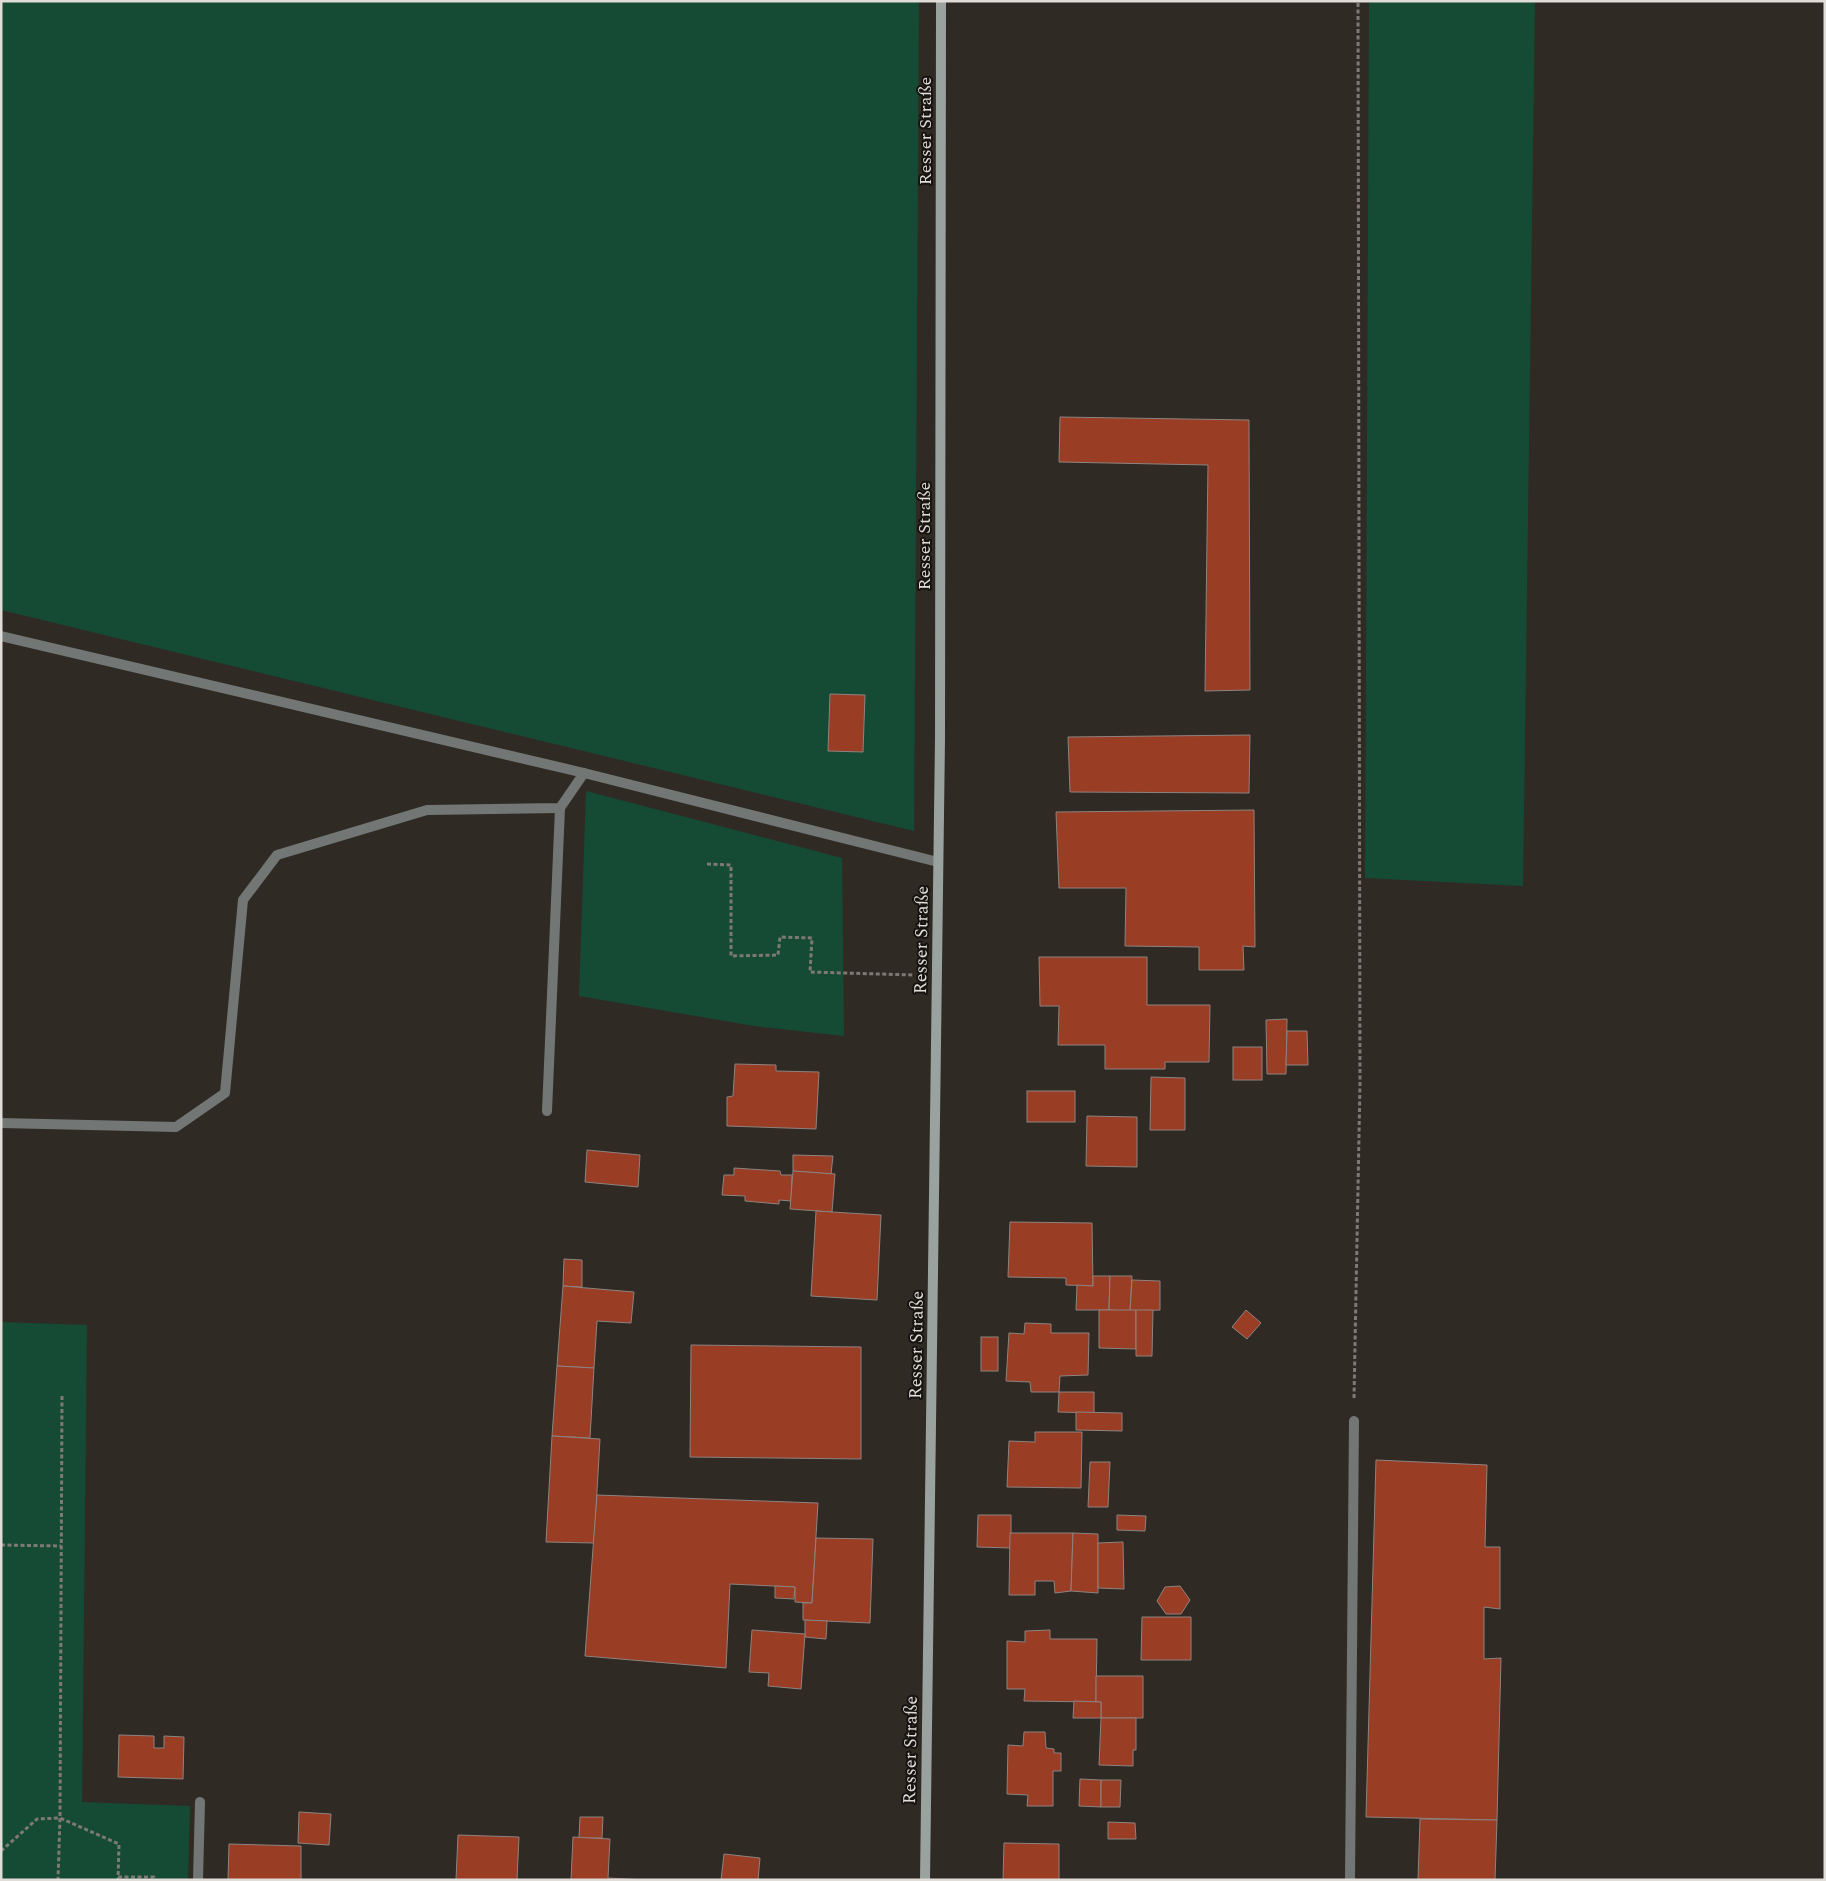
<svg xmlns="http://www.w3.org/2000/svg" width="1826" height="1881" viewBox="0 0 1826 1881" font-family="Spectral,serif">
	<rect width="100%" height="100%" fill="#302a24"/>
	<g fill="#154b34">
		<polygon points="1,1 919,1 914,831 1,610"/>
		<polygon points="1369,1 1535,1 1523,886 1365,878"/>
		<polygon points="586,791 842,858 844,1036 754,1026 579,996"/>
		<polygon points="1,1322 87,1325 82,1802 190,1806 188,1880 1,1880"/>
	</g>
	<g fill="#993d24" stroke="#8e8380">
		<polygon points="1060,417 1249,420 1250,690 1205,691 1208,465 1059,462"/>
		<polygon points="830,694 865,695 863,752 828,751"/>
		<polygon points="1250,735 1249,793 1070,792 1068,737"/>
		<polygon points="1254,810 1255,947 1243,946 1244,970 1199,970 1199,947 1125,946 1126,888 1059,888 1056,812"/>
		<polygon points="1039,957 1147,957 1147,1005 1210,1005 1209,1062 1165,1062 1165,1069 1105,1069 1105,1045 1058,1045 1059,1006 1040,1006"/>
		<polygon points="1287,1019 1286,1074 1267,1074 1266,1020"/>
		<polygon points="1287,1031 1307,1031 1308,1065 1286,1065"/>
		<rect x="1233" y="1047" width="29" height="33"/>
		<polygon points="735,1064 776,1065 776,1071 819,1072 816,1129 727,1126 727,1097 733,1096"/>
		<polygon points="1151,1077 1185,1078 1185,1130 1150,1130"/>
		<rect x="1027" y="1091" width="48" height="31"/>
		<polygon points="1087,1116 1137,1117 1137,1167 1086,1166"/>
		<polygon points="587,1150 640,1155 638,1187 585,1182"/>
		<polygon points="793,1155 833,1156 831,1174 793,1171"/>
		<polygon points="734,1168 780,1171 781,1175 792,1175 791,1201 779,1200 779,1204 745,1201 745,1196 722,1195 724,1175 734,1175"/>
		<polygon points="793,1171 835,1174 832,1212 790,1209"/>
		<polygon points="816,1211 881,1215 877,1300 811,1296"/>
		<polygon points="1010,1222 1092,1223 1093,1286 1066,1285 1066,1278 1008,1277"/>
		<polygon points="564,1259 582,1260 582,1287 563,1286"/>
		<polygon points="1093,1276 1110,1276 1109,1310 1076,1310 1077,1285 1093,1286"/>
		<polygon points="1110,1276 1132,1276 1130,1311 1109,1310"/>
		<polygon points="1132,1280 1160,1281 1160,1310 1130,1311"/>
		<polygon points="563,1286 634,1292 631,1323 597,1321 594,1368 557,1366"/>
		<polygon points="1099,1310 1136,1310 1136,1349 1099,1348"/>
		<polygon points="1136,1310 1153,1310 1152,1356 1136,1356"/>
		<polygon points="1246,1310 1261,1323 1247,1339 1232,1327"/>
		<polygon points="1025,1323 1051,1324 1051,1333 1089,1333 1088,1375 1060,1376 1059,1392 1031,1392 1030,1382 1006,1381 1009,1333 1024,1334"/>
		<rect x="981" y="1337" width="17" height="34"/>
		<polygon points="691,1345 861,1347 861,1459 690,1457"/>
		<polygon points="557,1366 594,1368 590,1438 552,1436"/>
		<polygon points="1059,1392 1094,1392 1094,1413 1058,1412"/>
		<polygon points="1076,1412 1122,1413 1122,1431 1076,1430"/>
		<polygon points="1035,1432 1082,1432 1081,1488 1007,1487 1009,1441 1035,1442"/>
		<polygon points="552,1436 600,1439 594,1543 546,1542"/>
		<polygon points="1376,1460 1487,1465 1485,1547 1500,1547 1500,1609 1484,1607 1484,1659 1501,1658 1497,1820 1366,1817"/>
		<polygon points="1090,1462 1110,1462 1108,1507 1088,1507"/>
		<polygon points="597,1495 818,1503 812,1603 795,1602 795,1587 730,1584 726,1668 585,1656"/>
		<polygon points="978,1515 1011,1515 1011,1548 977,1547"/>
		<polygon points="1117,1515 1146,1516 1145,1531 1117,1530"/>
		<polygon points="1010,1533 1073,1533 1071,1591 1055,1593 1054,1581 1035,1581 1035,1595 1009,1595"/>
		<polygon points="1073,1533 1098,1534 1098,1593 1071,1591"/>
		<polygon points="816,1538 873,1539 870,1623 803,1620 803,1603 812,1603"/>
		<polygon points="1123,1542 1124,1589 1098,1588 1098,1543"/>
		<polygon points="775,1586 795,1587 794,1599 775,1598"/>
		<polygon points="1180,1586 1190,1600 1181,1614 1166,1614 1157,1601 1165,1587"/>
		<polygon points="1142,1617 1191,1617 1191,1660 1141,1660"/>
		<polygon points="805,1620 827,1621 826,1639 805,1637"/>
		<polygon points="752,1630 805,1634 801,1689 768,1686 769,1673 749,1672"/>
		<polygon points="1050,1630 1050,1639 1097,1639 1096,1702 1024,1701 1025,1689 1007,1689 1007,1641 1025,1642 1025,1631"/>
		<polygon points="1096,1676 1143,1676 1143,1718 1101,1718 1101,1702 1096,1702"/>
		<polygon points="1074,1701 1101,1702 1101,1718 1073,1718"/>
		<polygon points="1101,1718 1136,1718 1136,1750 1133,1750 1133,1766 1099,1765"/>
		<polygon points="1024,1732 1045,1732 1046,1748 1054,1749 1054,1753 1061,1753 1061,1771 1053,1771 1053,1806 1027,1806 1028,1795 1007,1794 1008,1745 1023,1746"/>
		<polygon points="119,1735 154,1736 154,1748 164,1748 164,1736 184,1737 183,1779 118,1777"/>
		<polygon points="1080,1779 1101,1780 1101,1807 1079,1806"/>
		<polygon points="1101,1780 1121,1780 1120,1807 1101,1807"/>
		<polygon points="299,1812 331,1814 329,1845 298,1843"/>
		<polygon points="580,1817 603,1817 602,1838 579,1838"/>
		<polygon points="1420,1819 1497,1820 1495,1880 1418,1880"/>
		<polygon points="1108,1822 1135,1823 1136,1839 1108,1839"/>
		<polygon points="458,1835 519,1837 517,1880 456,1880"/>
		<polygon points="573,1837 610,1839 608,1878 646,1880 571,1880"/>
		<polygon points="1004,1843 1059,1844 1059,1880 1003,1880"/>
		<polygon points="229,1844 301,1846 301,1880 228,1880"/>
		<polygon points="724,1854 760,1858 758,1880 721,1880"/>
	</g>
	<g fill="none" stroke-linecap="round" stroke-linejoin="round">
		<g stroke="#7e7974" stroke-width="3" stroke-dasharray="4 2.5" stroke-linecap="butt">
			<polyline points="707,864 731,865 731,956 778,955 780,937 812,938 810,972 914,975"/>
			<polyline points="62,1396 60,1818 119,1844 118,1880"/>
			<polyline points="1354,1398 1360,1083 1358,1"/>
			<polyline points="1,1545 61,1546"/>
			<polyline points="1,1851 37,1819 60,1818 58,1880"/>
			<polyline points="118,1877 154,1877 154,1880"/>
		</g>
		<g stroke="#727775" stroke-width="10">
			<polyline points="1,636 584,773 938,862"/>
			<polyline points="547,1111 560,808"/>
			<polyline points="1,1123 176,1127 225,1093 243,900 277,855 427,810 560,808 584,773"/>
			<polyline points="198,1880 200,1802"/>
			<polyline points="1350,1880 1354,1421"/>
		</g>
		<polyline stroke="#9aa2a0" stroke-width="10" points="925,1880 940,739 941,1"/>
	</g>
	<g text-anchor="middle" stroke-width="4" stroke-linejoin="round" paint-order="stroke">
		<g font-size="18" fill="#e0dcd8" stroke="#161310">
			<text transform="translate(925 131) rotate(-90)" y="6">Resser Straße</text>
			<text transform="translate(924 536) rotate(-90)" y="6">Resser Straße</text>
			<text transform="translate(921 940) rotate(-89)" y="6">Resser Straße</text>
			<text transform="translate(916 1345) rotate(-89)" y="6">Resser Straße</text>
			<text transform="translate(910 1750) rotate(-89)" y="6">Resser Straße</text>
		</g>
	</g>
	<rect width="1826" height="1881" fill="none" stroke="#e0dcd8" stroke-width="5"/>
</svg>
